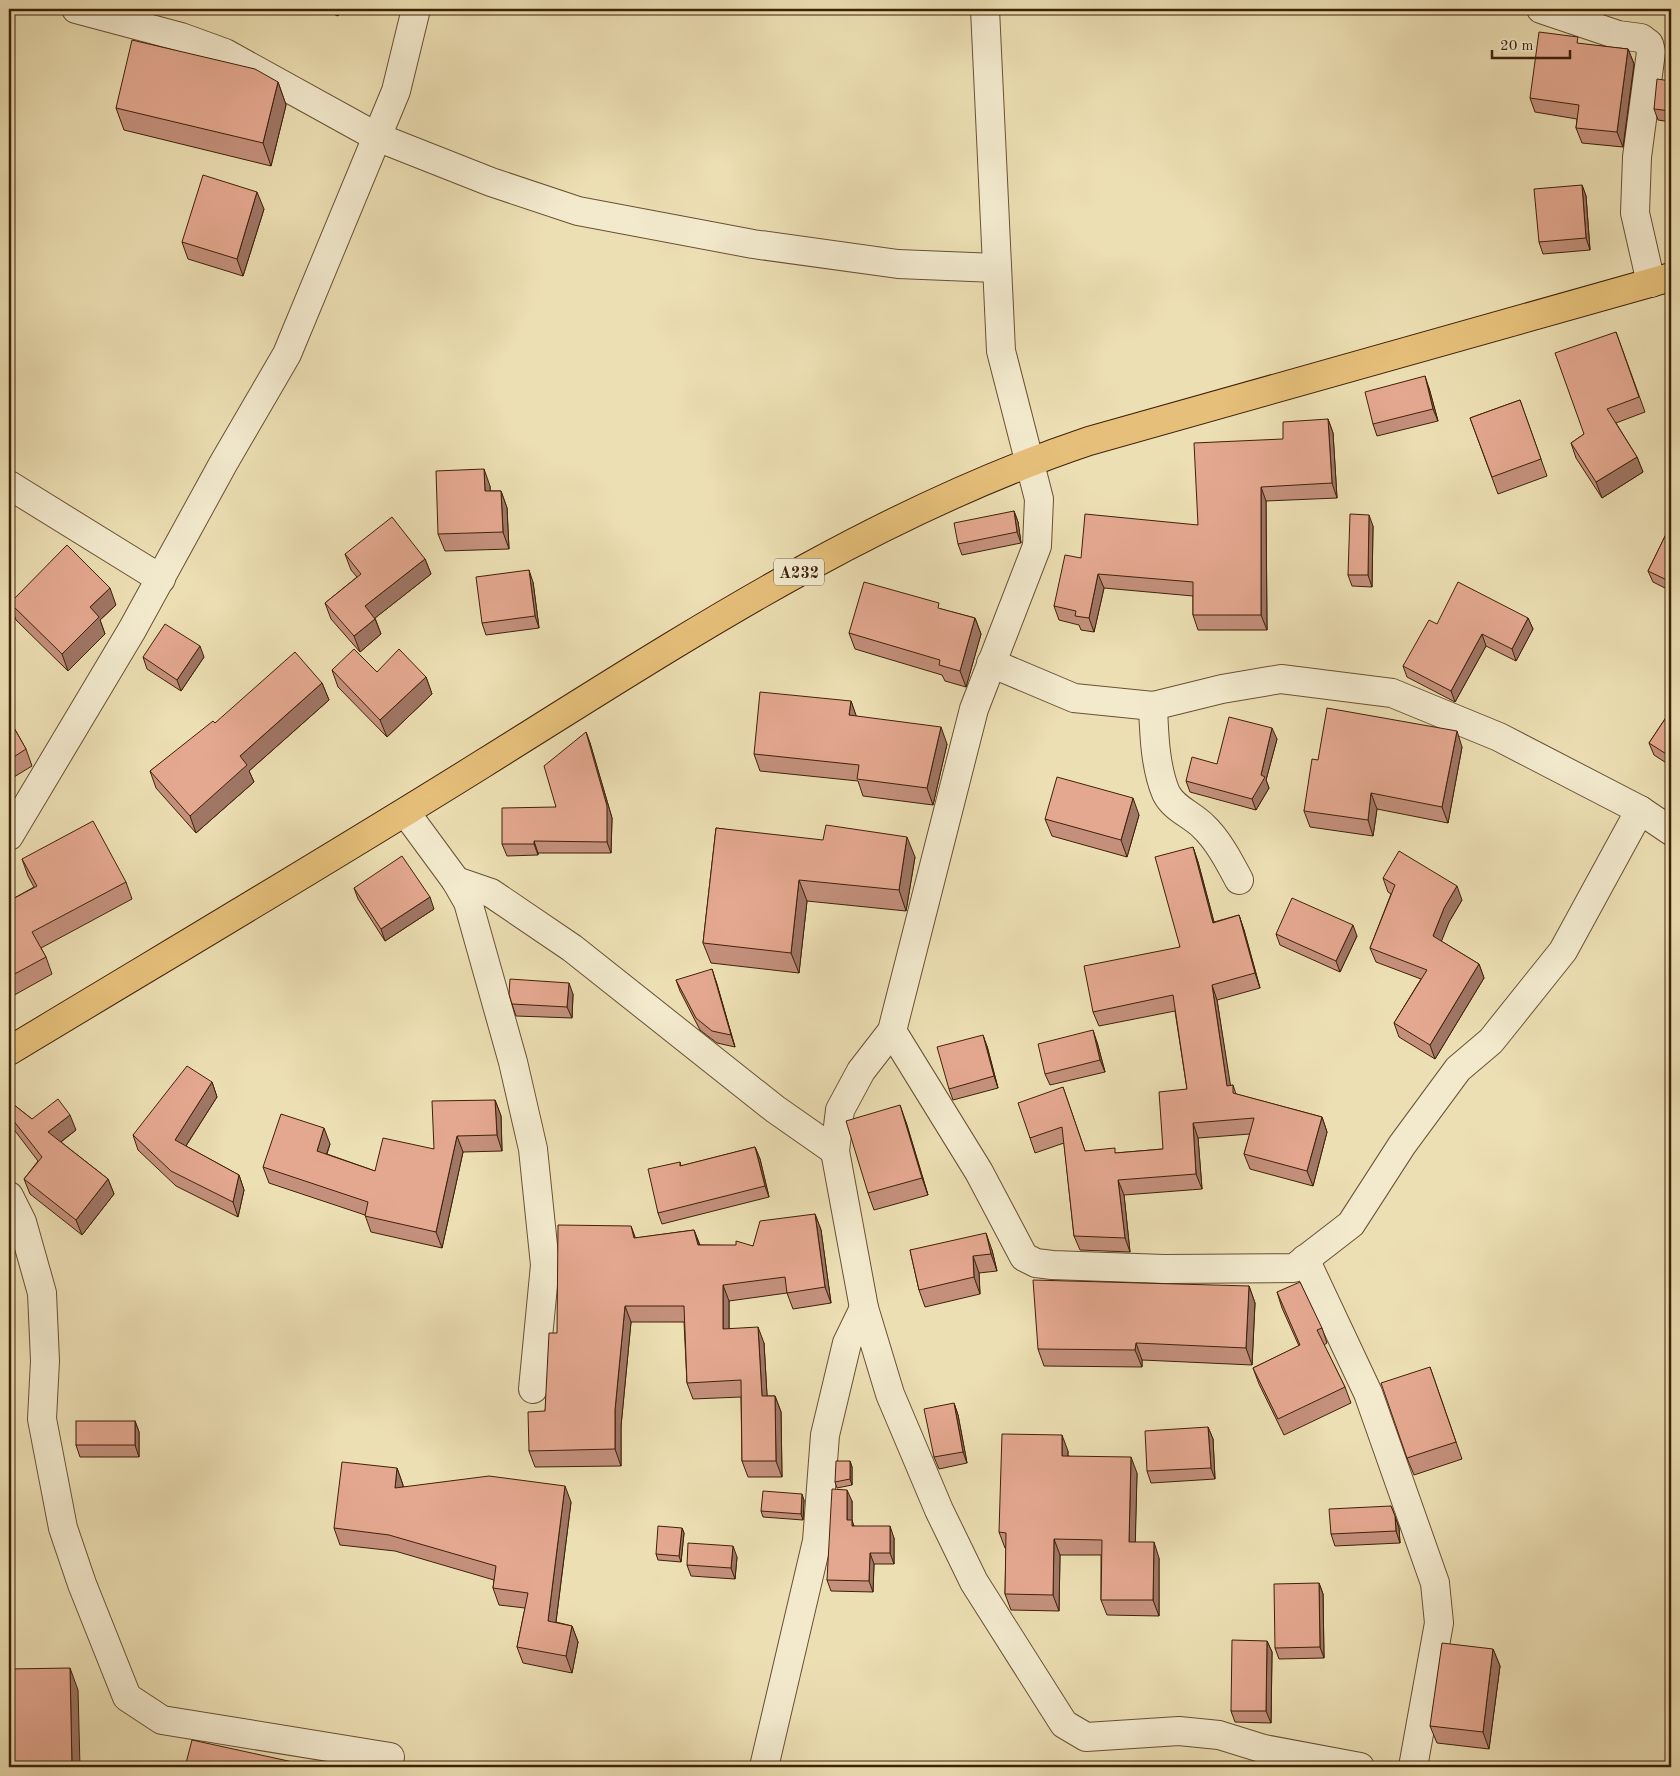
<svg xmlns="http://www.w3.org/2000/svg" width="1680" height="1776" viewBox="0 0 1680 1776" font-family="'Old Standard TT',serif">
	<rect width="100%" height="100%" fill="#ecdfb3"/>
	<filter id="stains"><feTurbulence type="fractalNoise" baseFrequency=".004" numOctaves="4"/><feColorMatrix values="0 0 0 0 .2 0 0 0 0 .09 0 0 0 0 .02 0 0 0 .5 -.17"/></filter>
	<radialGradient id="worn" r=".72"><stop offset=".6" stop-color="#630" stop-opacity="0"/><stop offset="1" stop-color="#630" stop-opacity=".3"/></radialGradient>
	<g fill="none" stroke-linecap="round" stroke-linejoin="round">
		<g stroke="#6a5034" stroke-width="30">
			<g id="street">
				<polyline points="76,9 181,37 225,53 377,137 491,182 578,211 753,244 898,264 996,268"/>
				<polyline points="985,9 1001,351 1039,499 1037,546 974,709 892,1031 861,1071 840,1110 835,1151 864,1308 890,1394 939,1510 974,1582 1064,1724 1086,1737 1179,1731 1219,1735 1264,1749 1360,1767"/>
				<polyline points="1541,9 1618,35 1641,38 1649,44 1651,52 1637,157 1635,213 1651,283"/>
				<polyline points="9,485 161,579"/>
				<polyline points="991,663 1074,698 1153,706 1222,689 1281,679 1392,693 1499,737 1640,810 1671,831"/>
				<path d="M1153 706C1154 733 1155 767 1166 793 1174 809 1191 814 1203 826 1218 840 1229 861 1239 880"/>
				<polyline points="406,813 456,881 468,902 513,1062 533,1149 545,1265 533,1389"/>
				<polyline points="9,836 132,630 223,464 287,354 396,91 416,9"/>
				<polyline points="456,881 491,893 572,948 775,1109 835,1151"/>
				<polyline points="892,1031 979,1172 1024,1257 1036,1263 1052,1265 1164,1269 1294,1268 1351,1224 1402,1145 1458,1069 1491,1041 1563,951 1640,810"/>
				<polyline points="9,1196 22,1222 42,1293 45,1361 42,1419 63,1528 82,1584 127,1697 162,1720 390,1757"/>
				<polyline points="1305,1259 1368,1393 1435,1583 1439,1623 1413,1767"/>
				<polyline points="764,1767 817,1541 825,1435 847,1343 864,1308"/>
			</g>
		</g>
		<g stroke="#3f2109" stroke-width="30">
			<path id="primary" d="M9 1051C168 955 327 861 484 763 678 642 871 514 1089 441L1671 277"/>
		</g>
		<use href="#street" stroke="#f3eace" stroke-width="28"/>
		<use href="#primary" stroke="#e6c07a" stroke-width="28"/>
	</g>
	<g fill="#c4907c" stroke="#3f2109">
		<polygon points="321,9 339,9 338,16"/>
		<polygon points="1580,44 1628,49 1634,64 1623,147 1582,143 1576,128 1577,119 1535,112 1530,98"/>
		<polygon points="1671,81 1671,122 1658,120 1654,109"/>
		<polygon points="278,82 286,105 271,166 124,130 116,108"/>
		<polygon points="1582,185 1586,196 1590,250 1543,254 1539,242"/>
		<polygon points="264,209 243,276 188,259 182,242"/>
		<polygon points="1616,332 1645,412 1616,423 1637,457 1643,472 1602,498 1576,458 1571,443 1584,434"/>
		<polygon points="1429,388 1438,421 1377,436 1373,424"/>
		<polygon points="1520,400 1547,476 1498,494 1470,418"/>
		<polygon points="1328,419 1333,433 1337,498 1266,501 1267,630 1198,630 1193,615 1193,596 1104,588 1094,632 1081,630 1079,625 1059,620 1054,606 1081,558 1198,525 1283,439"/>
		<polygon points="490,486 490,491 501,491 507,508 509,549 445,551 438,534"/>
		<polygon points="1014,511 1018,522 1021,543 962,555 958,544"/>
		<polygon points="1671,524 1671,591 1653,582 1648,571"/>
		<polygon points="1373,526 1372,587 1352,586 1348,575"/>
		<polygon points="345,554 425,559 431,574 375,618 381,634 360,652 331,619 325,603 357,577 351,570"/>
		<polygon points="533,582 539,628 486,635 482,623"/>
		<polygon points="10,603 116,605 100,620 105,634 68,671 16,620"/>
		<polygon points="941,609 975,618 981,634 966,687 945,681 942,675 855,649 849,633"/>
		<polygon points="1528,618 1533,629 1516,661 1486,646 1455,702 1407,677 1403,666 1437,624"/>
		<polygon points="143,657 204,657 181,691 147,669"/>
		<polygon points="332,670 377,672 426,677 432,694 387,737 338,687"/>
		<polygon points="322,683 329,700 249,771 254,782 196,833 156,788 150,771 215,723"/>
		<polygon points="851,701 856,716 947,744 933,805 863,796 858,781 760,771 754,754"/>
		<polygon points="1671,710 1671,766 1654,755 1649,743"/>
		<polygon points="9,719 26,749 32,766 9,780"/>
		<polygon points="586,732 590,743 612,818 611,853 538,853 538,855 507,856 502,844 556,807"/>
		<polygon points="1277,739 1266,780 1269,788 1256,810 1190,792 1186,781 1217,764"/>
		<polygon points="1462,747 1448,823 1377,809 1373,836 1310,827 1304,811 1318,760"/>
		<polygon points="1139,815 1127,857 1052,836 1045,819"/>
		<polygon points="716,828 915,857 906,911 807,901 799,973 711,963 703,943"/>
		<polygon points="1193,847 1198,862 1214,922 1239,915 1244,930 1260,988 1217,1000 1230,1086 1233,1085 1236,1094 1322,1117 1327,1132 1313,1186 1250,1169 1244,1154 1250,1134 1198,1138 1202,1189 1124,1195 1130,1252 1080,1250 1074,1236 1064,1143 1035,1153 1030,1138 1063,1087 1085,1151 1116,1153 1163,1149 1187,1089 1175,1011 1099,1026 1093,1012 1180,947"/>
		<polygon points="22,859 126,882 132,899 41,948 46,957 52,974 9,998 9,901 34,887 28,876"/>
		<polygon points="1383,878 1462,900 1449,922 1441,941 1479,964 1484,978 1435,1059 1399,1037 1394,1023 1421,979 1376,962 1370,948 1391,894 1388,892"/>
		<polygon points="354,888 434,909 385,941 358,899"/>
		<polygon points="1276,934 1357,936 1340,972 1280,945"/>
		<polygon points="676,980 716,981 735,1047 717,1043 700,1030 680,991"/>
		<polygon points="573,994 572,1018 516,1016 512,1004"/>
		<polygon points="1097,1042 1105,1072 1050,1085 1045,1074"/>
		<polygon points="987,1046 998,1088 953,1100 949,1089"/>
		<polygon points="212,1082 217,1097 186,1146 239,1175 244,1190 238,1217 176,1186 138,1150 133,1135"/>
		<polygon points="495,1100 501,1116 502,1151 463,1152 442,1248 371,1232 365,1215 269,1183 263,1167 330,1144 327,1154 375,1171 434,1149"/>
		<polygon points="9,1101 32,1119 76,1130 61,1142 108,1179 114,1194 82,1235 30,1194 24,1179 38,1161 9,1123"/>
		<polygon points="906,1122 928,1195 874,1210 868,1193"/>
		<polygon points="755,1147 760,1159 769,1197 662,1224 658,1213 680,1162 681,1166"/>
		<polygon points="815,1214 821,1230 831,1303 793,1309 787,1293 729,1301 729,1329 764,1343 767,1396 775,1396 781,1412 782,1477 748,1477 742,1461 741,1397 693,1399 687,1383 684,1322 631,1322 621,1426 621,1466 535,1467 529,1451 545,1411 557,1333 636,1238 694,1230 700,1245 753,1246"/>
		<polygon points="910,1250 992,1250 997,1271 979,1273 980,1294 925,1307 919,1290"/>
		<polygon points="1249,1286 1255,1303 1252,1365 1142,1360 1142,1367 1044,1366 1038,1349"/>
		<polygon points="1277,1292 1322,1328 1327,1343 1324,1345 1345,1387 1351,1403 1284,1435 1259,1384 1253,1368 1299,1346 1282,1308"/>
		<polygon points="9,1313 14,1362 9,1362"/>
		<polygon points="1430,1367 1462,1459 1414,1475 1407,1458"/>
		<polygon points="954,1403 958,1415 967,1463 939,1469 934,1457"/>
		<polygon points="135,1421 139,1432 139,1457 80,1457 76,1445"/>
		<polygon points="1208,1427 1213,1439 1215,1479 1151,1483 1147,1471"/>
		<polygon points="1068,1451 1068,1456 1137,1473 1135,1542 1159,1558 1159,1616 1107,1615 1101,1600 1101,1555 1060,1555 1059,1611 1011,1610 1005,1594 1006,1548 1005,1548 999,1532"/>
		<polygon points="850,1461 852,1467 852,1485 837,1488 835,1482"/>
		<polygon points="397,1468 403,1485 403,1487 571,1502 556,1622 572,1626 578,1642 572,1673 523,1663 517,1647 525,1608 499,1605 493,1588 494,1580 395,1551 340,1545 334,1528"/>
		<polygon points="804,1500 803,1520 763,1517 761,1511"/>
		<polygon points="852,1501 852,1520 854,1526 894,1538 894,1564 874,1564 873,1592 831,1591 827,1580"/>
		<polygon points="1391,1506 1399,1528 1400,1543 1335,1546 1331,1534"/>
		<polygon points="682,1528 684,1533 681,1562 658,1560 656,1554"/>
		<polygon points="737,1557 735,1579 691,1576 687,1565"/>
		<polygon points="1319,1583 1323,1594 1324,1658 1279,1659 1275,1648"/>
		<polygon points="1267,1641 1272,1652 1271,1723 1235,1722 1231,1711"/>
		<polygon points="1493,1649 1500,1666 1489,1749 1437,1743 1430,1726"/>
	</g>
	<g fill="#a07665" stroke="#3f2109">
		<polygon points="335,9 339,9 338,16"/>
		<polygon points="1628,49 1634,64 1623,147 1617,132"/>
		<polygon points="278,82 286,105 271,166 263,143"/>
		<polygon points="1582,185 1586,196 1590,250 1586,238"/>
		<polygon points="257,192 264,209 243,276 237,259"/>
		<polygon points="1425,376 1429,388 1438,421 1433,409"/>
		<polygon points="1328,419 1333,433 1337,498 1332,483"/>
		<polygon points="1637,457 1643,472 1602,498 1596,482"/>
		<polygon points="484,469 490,486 491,508 485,491"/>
		<polygon points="1261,487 1266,501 1267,630 1261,615"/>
		<polygon points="501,491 507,508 509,549 503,532"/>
		<polygon points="1014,511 1018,522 1021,543 1017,532"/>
		<polygon points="1369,515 1373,526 1372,587 1368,575"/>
		<polygon points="425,559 431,574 370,622 365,606"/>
		<polygon points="529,570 533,582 539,628 535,616"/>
		<polygon points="1098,574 1104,588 1094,632 1089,618"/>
		<polygon points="110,588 116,605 100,620 105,634 68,671 62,654 90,607"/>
		<polygon points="975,618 981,634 966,687 960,671"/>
		<polygon points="1528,618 1533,629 1516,661 1512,649"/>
		<polygon points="375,619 381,634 360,652 354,636"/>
		<polygon points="1482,634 1486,646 1455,702 1451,691"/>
		<polygon points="200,646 204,657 181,691 177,680"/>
		<polygon points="426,677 432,694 387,737 380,720"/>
		<polygon points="322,683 329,700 249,771 254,782 196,833 190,816 240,756"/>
		<polygon points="851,701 857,718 849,715"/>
		<polygon points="941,727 947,744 933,805 927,788"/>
		<polygon points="1272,728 1277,739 1266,780 1269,788 1256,810 1252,799 1261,775"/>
		<polygon points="1457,731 1462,747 1448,823 1442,807"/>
		<polygon points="586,732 590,743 612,818 611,853 607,842"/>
		<polygon points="1371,793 1377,809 1373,836 1368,820"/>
		<polygon points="1133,798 1139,815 1127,857 1121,840"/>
		<polygon points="907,837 915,857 906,911 899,890"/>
		<polygon points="534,841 538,853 538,855 534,844"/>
		<polygon points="1193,847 1198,862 1218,937 1213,923"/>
		<polygon points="799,880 807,901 799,973 791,953"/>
		<polygon points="1457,886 1462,900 1449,922 1438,950 1433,936 1444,908"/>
		<polygon points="430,897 434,909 385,941 381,929"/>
		<polygon points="1239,915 1244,930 1260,988 1255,973"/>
		<polygon points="1353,925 1357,936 1340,972 1336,961"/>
		<polygon points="1479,964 1484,978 1435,1059 1430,1045"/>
		<polygon points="712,969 716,981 735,1047 731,1035"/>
		<polygon points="569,983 573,994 572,1018 567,1007"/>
		<polygon points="1212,985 1217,1000 1233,1101 1227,1086"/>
		<polygon points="1093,1030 1097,1042 1105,1072 1100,1060"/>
		<polygon points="983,1035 987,1046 998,1088 994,1076"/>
		<polygon points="212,1082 217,1097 180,1155 175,1140"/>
		<polygon points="495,1100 501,1116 502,1151 497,1135"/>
		<polygon points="900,1105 906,1122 928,1195 922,1178"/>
		<polygon points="70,1115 76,1130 54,1147 48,1132"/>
		<polygon points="1322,1117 1327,1132 1313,1186 1307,1171"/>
		<polygon points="1193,1123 1198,1138 1202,1189 1196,1174"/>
		<polygon points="324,1128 330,1144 322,1167 317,1151"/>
		<polygon points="457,1136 463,1152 442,1248 436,1232"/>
		<polygon points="755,1147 760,1159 769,1197 765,1186"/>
		<polygon points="239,1175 244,1190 238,1217 233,1202"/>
		<polygon points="108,1179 114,1194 82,1235 76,1220"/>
		<polygon points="1118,1180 1124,1195 1130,1252 1125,1238"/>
		<polygon points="815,1214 821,1230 831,1303 825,1287"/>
		<polygon points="631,1226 637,1242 634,1238"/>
		<polygon points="694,1230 700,1246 698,1245"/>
		<polygon points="986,1233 992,1250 997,1271 991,1254"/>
		<polygon points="973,1256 979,1273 980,1294 974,1277"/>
		<polygon points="723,1285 729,1301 729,1345 723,1329"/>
		<polygon points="1249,1286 1255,1303 1252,1365 1246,1348"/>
		<polygon points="625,1306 631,1322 621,1426 621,1466 615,1449 615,1410"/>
		<polygon points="9,1313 14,1362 9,1348"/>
		<polygon points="758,1327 764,1343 768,1412 762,1396"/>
		<polygon points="1136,1343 1142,1360 1142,1367 1135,1350"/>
		<polygon points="775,1396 781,1412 782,1477 776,1461"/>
		<polygon points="954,1403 958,1415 967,1463 963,1452"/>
		<polygon points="135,1421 139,1432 139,1457 135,1445"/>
		<polygon points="1208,1427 1213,1439 1215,1479 1211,1468"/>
		<polygon points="1062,1435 1068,1451 1067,1472 1062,1456"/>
		<polygon points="1131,1457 1137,1473 1135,1557 1129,1542"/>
		<polygon points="850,1461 852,1467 852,1485 850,1479"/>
		<polygon points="397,1468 403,1485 401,1504 395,1488"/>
		<polygon points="565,1486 571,1502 554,1637 548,1621"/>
		<polygon points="847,1490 852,1501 852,1531 847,1520"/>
		<polygon points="802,1494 804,1500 803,1520 801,1514"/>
		<polygon points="1395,1516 1399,1528 1400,1543 1396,1531"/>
		<polygon points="890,1526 894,1538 894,1564 890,1553"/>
		<polygon points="682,1528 684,1533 681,1562 679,1556"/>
		<polygon points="1054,1539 1060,1555 1059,1611 1053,1595"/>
		<polygon points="1154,1542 1159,1558 1159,1616 1153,1600"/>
		<polygon points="733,1546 737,1557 735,1579 731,1568"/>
		<polygon points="870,1553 874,1564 873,1592 869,1581"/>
		<polygon points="1319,1583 1323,1594 1324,1658 1320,1647"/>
		<polygon points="572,1626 578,1642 572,1673 566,1656"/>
		<polygon points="1267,1641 1272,1652 1271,1723 1266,1711"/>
		<polygon points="1493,1649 1500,1666 1489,1749 1483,1732"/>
		<polygon points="70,1668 78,1690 80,1767 72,1767"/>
	</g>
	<g fill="#e4a890" stroke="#3f2109">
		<polygon points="1539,32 1578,37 1577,43 1628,49 1617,132 1576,128 1579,105 1530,98"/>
		<polygon points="132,40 255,69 278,82 263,143 116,108"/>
		<polygon points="1657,79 1671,81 1671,111 1654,109"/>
		<polygon points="203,175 257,192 237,259 182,242"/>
		<polygon points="1582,185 1586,238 1539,242 1534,189"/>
		<polygon points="1616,332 1639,397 1607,409 1637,457 1596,482 1571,443 1584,434 1555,353"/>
		<polygon points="1425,376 1433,409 1373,424 1365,392"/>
		<polygon points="1520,400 1541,459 1492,477 1470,418"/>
		<polygon points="1328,419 1332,483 1261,487 1261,615 1193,615 1193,582 1098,574 1089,618 1075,616 1076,611 1054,606 1065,555 1081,558 1085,514 1198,525 1194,443 1283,439 1283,422"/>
		<polygon points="484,469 485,491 501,491 503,532 438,534 436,471"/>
		<polygon points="1014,511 1017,532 958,544 954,523"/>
		<polygon points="1350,514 1369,515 1368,575 1348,575"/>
		<polygon points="392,517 425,559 365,606 375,619 354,636 325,603 361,574 345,554"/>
		<polygon points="1671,524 1671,582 1648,571"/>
		<polygon points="67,545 110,588 90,607 99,617 62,654 10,603"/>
		<polygon points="529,570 535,616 482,623 476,577"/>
		<polygon points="864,582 939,603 938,608 975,618 960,671 939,665 940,660 849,633"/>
		<polygon points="1458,582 1528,618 1512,649 1482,634 1451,691 1403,666 1429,620 1437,624"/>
		<polygon points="165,624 200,646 177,680 143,657"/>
		<polygon points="354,649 377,672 399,649 426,677 380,720 332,670"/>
		<polygon points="295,652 322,683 240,756 247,765 190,816 150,771 213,721 215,723"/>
		<polygon points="760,692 851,701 849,715 941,727 927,788 857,779 859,765 754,754"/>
		<polygon points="1327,708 1457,731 1442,807 1371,793 1368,820 1304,811 1312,759 1318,760"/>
		<polygon points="1671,710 1671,757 1649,743"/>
		<polygon points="1229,717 1272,728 1261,775 1265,777 1252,799 1186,781 1192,757 1217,764"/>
		<polygon points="9,719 26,749 9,760"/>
		<polygon points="586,732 607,806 607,842 534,841 534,844 502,844 502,808 556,807 544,766"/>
		<polygon points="1057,777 1133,798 1121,840 1045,819"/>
		<polygon points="93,821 126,882 32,932 46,957 9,977 9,901 37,886 22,859"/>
		<polygon points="826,825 907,837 899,890 799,880 791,953 703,943 716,828 823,840"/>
		<polygon points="1193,847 1213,923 1239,915 1255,973 1212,985 1227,1086 1233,1085 1233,1093 1322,1117 1307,1171 1244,1154 1254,1118 1193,1123 1196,1174 1118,1180 1125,1238 1074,1236 1062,1127 1030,1138 1018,1103 1063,1087 1085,1151 1115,1148 1115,1153 1163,1149 1159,1092 1187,1089 1173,995 1093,1012 1084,966 1180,947 1155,857"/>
		<polygon points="1399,851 1457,886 1444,908 1433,936 1479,964 1430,1045 1394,1023 1427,970 1370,948 1395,885 1383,878"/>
		<polygon points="402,856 430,897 381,929 354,888"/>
		<polygon points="1292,898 1353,925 1336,961 1276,934"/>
		<polygon points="712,969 731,1035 712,1031 696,1018 676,980"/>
		<polygon points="510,979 569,983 567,1007 512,1004 509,994"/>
		<polygon points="1093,1030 1100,1060 1045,1074 1038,1044"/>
		<polygon points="983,1035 994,1076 949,1089 937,1047"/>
		<polygon points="187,1066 212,1082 175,1140 239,1175 233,1202 171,1171 133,1135"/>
		<polygon points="58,1099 70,1115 48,1132 108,1179 76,1220 24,1179 42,1157 9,1115 9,1101 32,1119"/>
		<polygon points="495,1100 497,1135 457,1136 436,1232 365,1216 368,1202 263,1167 281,1114 324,1128 317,1151 375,1171 383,1138 434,1149 432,1101"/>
		<polygon points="900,1105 922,1178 868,1193 846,1121"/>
		<polygon points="755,1147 765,1186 658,1213 648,1169 680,1162 680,1166"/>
		<polygon points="815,1214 825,1287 787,1293 785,1277 723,1285 723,1329 758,1327 762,1396 775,1396 776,1461 742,1461 741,1380 687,1383 684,1306 625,1306 615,1410 615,1449 529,1451 528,1412 545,1411 549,1333 557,1333 558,1225 631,1226 634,1238 694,1230 698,1245 736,1245 736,1241 753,1246 760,1221"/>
		<polygon points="986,1233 991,1254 973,1256 974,1277 919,1290 910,1250"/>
		<polygon points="1033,1280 1249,1286 1246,1348 1136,1343 1135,1350 1038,1349"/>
		<polygon points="1300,1282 1322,1328 1317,1330 1345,1387 1278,1419 1253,1368 1300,1345 1277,1292"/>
		<polygon points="1430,1367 1456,1442 1407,1458 1381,1383"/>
		<polygon points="954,1403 963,1452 934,1457 924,1409"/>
		<rect x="76" y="1421" width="59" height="24"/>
		<polygon points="1208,1427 1211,1468 1147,1471 1145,1431"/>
		<polygon points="1002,1434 1062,1435 1062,1456 1131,1457 1129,1542 1154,1542 1153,1600 1101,1600 1102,1540 1054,1539 1053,1595 1005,1594 1006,1533 999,1532"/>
		<polygon points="836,1461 850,1461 850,1479 835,1482"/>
		<polygon points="342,1462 397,1468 395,1488 489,1476 565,1486 548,1621 572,1626 566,1656 517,1647 528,1593 493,1588 496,1566 389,1535 334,1528"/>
		<polygon points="832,1489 847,1490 847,1520 852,1520 852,1526 890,1526 890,1553 870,1553 869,1581 827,1580"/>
		<polygon points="763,1491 802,1494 801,1514 761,1511"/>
		<polygon points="1391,1506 1395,1516 1396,1531 1331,1534 1329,1509"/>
		<polygon points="658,1526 682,1528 679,1556 656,1554"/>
		<polygon points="688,1543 733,1546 731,1568 687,1565"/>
		<polygon points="1319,1583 1320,1647 1275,1648 1274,1584"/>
		<polygon points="1232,1640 1267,1641 1266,1711 1231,1711"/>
		<polygon points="1442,1643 1493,1649 1483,1732 1430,1726"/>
		<polygon points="70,1668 72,1767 9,1767 9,1669"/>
		<polygon points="192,1740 302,1764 301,1767 185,1767"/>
	</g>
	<g text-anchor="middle" stroke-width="4.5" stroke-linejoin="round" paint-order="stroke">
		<rect fill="#f3eace" stroke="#755d44" stroke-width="1" x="774" y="558.5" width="50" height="27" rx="4"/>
		<g font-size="16" font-weight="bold" fill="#3f2109">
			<text x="799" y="578">A232</text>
		</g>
	</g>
	<rect width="1680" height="1776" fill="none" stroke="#ecdfb3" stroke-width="30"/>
	<rect x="10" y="10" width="1660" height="1756" fill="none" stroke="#3f2109" stroke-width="2.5"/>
	<rect x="15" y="15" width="1650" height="1746" fill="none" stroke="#3f2109"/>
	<path d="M1492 50v8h78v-8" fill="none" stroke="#3f2109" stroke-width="2.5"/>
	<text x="1500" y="50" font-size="15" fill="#3f2109" stroke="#f3eace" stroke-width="4" paint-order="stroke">20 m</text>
	<rect width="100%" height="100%" filter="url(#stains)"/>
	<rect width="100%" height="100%" fill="url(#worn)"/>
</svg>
